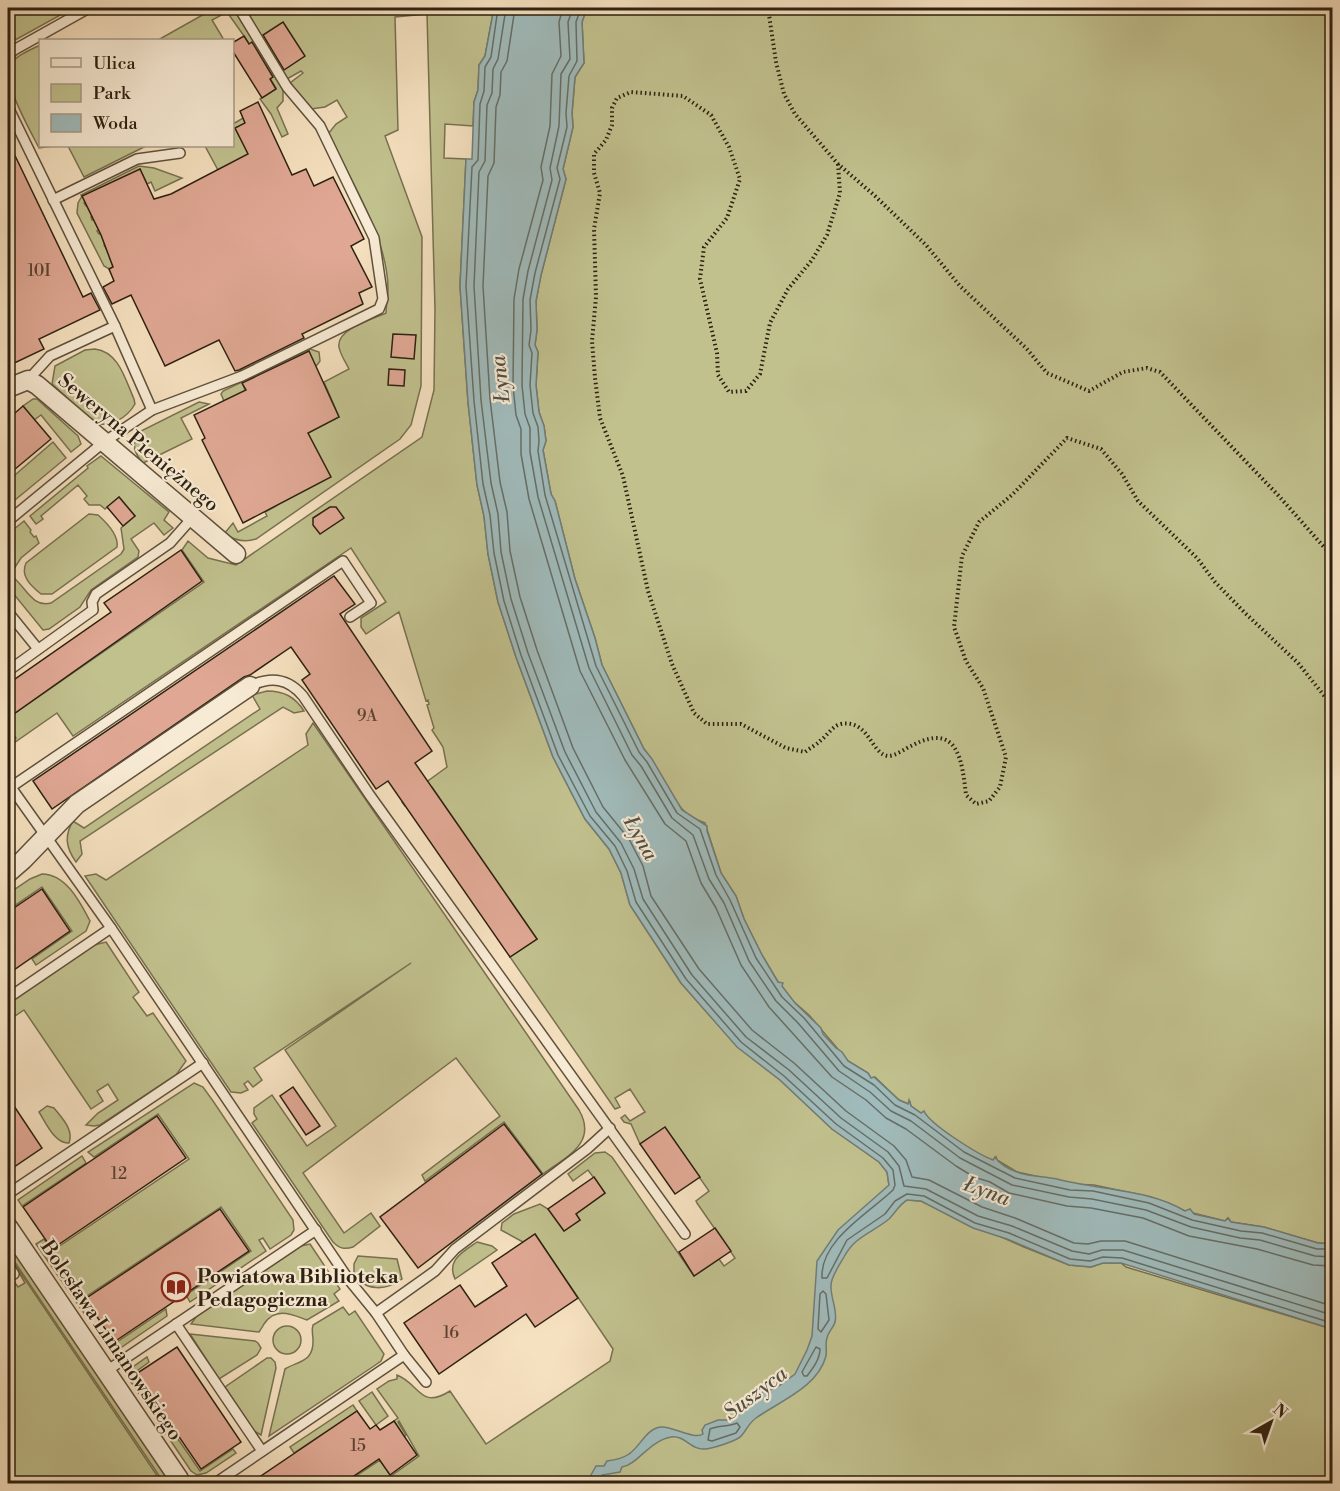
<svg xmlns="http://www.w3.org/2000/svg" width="1340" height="1491" viewBox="0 0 1340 1491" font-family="'Libre Bodoni',serif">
	<rect width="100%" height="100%" fill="#f5e0bf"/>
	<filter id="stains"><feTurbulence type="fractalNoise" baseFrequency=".00333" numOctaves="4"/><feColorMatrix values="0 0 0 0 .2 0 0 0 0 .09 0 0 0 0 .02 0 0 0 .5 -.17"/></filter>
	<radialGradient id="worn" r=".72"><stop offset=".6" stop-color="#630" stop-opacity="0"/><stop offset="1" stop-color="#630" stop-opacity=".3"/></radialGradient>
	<g fill="#c1c18e" stroke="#777150" stroke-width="1.5">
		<polygon points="8,8 73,8 8,44"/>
		<path d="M245 8H494L485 56 479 65 478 90 474 102 473 126 445 124 444 158 466 159 460 286 468 402 477 485 484 516 488 554 498 602 516 657 553 757 585 819 609 849 621 873 630 905 681 983 737 1046 780 1080 832 1129 879 1162 887 1172 889 1185 907 1200 921 1201 1024 1247 1069 1265 1091 1267 1103 1263H1121L1126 1267 1332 1329V1483H345L380 1460 391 1476 419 1456 399 1421 398 1422 406 1435 404 1437 394 1421 398 1418 377 1389 389 1381 397 1379V1375C420 1384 420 1410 450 1391L486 1444 610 1361 613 1349 535 1234 523 1242 501 1230 502 1223 514 1214 540 1204 548 1209 564 1231 580 1220 576 1214 605 1193 588 1170 573 1181 568 1174 595 1153 605 1152 612 1157 694 1276 719 1259 724 1266 735 1258 697 1203 696 1201 709 1191 665 1128 640 1144 631 1124 624 1122 621 1118 625 1115 630 1121 645 1112 630 1089 615 1098 620 1107 615 1109 510 957 537 939 432 787 405 806 402 802 403 799 447 767 443 747 432 730 434 728 427 705 429 704 428 700 426 701 399 612 366 634 361 627V618L386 602 351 548 73 736 57 713 8 747V744L16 738 10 729 8 730V718L204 582 182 550 188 541 208 558 236 565 422 437 434 390 435 309 427 14 395 17 398 130 385 136 422 237 421 386 411 425 400 439 256 539C244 543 234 540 224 534L233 523 238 532 267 516 265 512 276 506 308 433 339 417 324 382 349 369C346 363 340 354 339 347 336 329 373 319 386 313 386 305 388 297 388 289 388 239 350 179 328 134L336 124 347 117 337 100 325 107 311 109 290 83 303 73 301 71 287 79Z"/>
		<path d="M587 8H1332V1244L1318 1243 1263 1227 1231 1222 1228 1218 1225 1221 1185 1211 1151 1197 1094 1185 1072 1184 1017 1172 997 1160 996 1157 993 1160C978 1155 931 1125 924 1112L921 1113 911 1106 910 1102 908 1104 899 1100 875 1077 871 1078 868 1073 848 1061 809 1015 793 1001 778 982 762 955 744 919 736 896 721 873 705 823C697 820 688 816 682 809 667 791 659 767 644 749L602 665 595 638 575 579 555 501 551 494 543 450 546 441 544 426 539 412 536 385 538 352 535 345 537 330 536 301 541 275 566 179 563 169 573 127 572 113 575 77 584 63 582 22Z"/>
		<polygon points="213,9 233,8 283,90 283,101 277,108 288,134 282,137 271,114 260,99 276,88 244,36 227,12 212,20 224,40 158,40"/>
		<path d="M40 45V146H53L39 148C31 132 2 82 10 66 15 55 31 50 40 45Z"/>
		<polygon points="243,118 246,124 235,128 249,154 218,170 205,146 232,146 233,124"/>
		<polygon points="68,146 146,146 84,177"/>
		<polygon points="139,166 154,168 182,178 155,191 151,182 147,184 140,169 84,203 86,206 88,206 92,216 91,217 92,220 94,220 99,230 97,231 99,234 101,234 106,243 104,245 117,265 109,269 104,266 77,213 78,203 82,196 81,195"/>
		<path d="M95 349C119 352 125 379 134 399L135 404C127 418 110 428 95 423L52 384 55 366 85 350Z"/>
		<polygon points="310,349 319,352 320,361 317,365 243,385 246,392 234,424 221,394 223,391"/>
		<polygon points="33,399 37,399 78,436 81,444 71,452 41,415 34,420 23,406"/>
		<path d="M199 402 209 404 181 418 192 439 143 463C134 453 131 444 139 432Z"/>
		<polygon points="53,442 66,458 15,500 8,491 8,481"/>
		<path d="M101 456 169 512 164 520 173 528 164 535 154 523 131 539 139 551 138 557 91 590 80 607 49 629 43 630 8 587V584L14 578C26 588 33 608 51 603L121 554 124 549 121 528 135 516 119 497 105 509 100 505H89L84 499 87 496 78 485 41 516 43 519 36 524 30 516 88 468 87 466Z"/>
		<path d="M89 514 98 515C107 523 119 535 117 547L52 594H41C31 586 20 576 26 563Z"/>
		<polygon points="24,521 31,530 30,532 34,537 36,536 39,543 21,558 8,578 8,534"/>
		<path d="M267 691C284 691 295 697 304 711L294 713 283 707 80 841 82 854 76 862C66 848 64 836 73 821L84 828 260 709 252 695Z"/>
		<path d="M313 723 579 1110C598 1143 566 1157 543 1174L504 1122 425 1181 422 1175 500 1116 456 1058 303 1173 344 1233 371 1213 380 1226 353 1247C344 1250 339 1248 333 1242L252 1123 257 1119 254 1114V1108L272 1095 307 1146 336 1126 285 1050 411 963 254 1068 262 1080 253 1087 248 1081 244 1084 248 1090 241 1093 231 1092 85 876 96 874 106 880 308 745 306 734Z"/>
		<path d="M42 874C66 874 80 902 90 921L86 931 36 965 32 959 72 931 42 887 8 910V894L30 879Z"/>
		<polygon points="106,942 139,992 133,997 147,1016 153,1013 186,1061 176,1075 100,1125 94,1126 86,1125 98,1113 118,1100 108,1084 97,1091 103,1101 91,1109 24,1010 12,1018 10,1011 14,999 94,945"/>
		<polygon points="194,1083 203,1087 213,1101 293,1220 294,1230 291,1235 270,1249 263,1238 259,1240 266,1251 190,1302 186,1295 251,1251 221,1207 84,1298 92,1312 86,1316 36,1244 44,1239 52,1251 189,1159 158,1114 94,1157 88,1152"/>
		<path d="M47 1106 54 1108C62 1118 74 1130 69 1143 55 1144 46 1123 39 1112Z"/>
		<polygon points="82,1156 86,1163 22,1206 18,1200"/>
		<polygon points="8,1241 172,1483 164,1483 8,1252"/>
		<path d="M477 1242 492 1246 497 1250 455 1279C446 1260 464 1251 477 1242Z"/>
		<path d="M310 1244 340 1289 334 1294 339 1301 307 1320C293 1315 276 1306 264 1324 263 1326 261 1329 259 1332L191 1324 196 1317 301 1246Z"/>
		<polygon points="8,1254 162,1483 8,1483 8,1273 18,1287 25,1283"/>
		<path d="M358 1256 397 1259 402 1279C386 1291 365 1292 354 1273V1264Z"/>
		<path d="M343 1307 349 1315 355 1311 384 1354 381 1361 374 1366 269 1436 285 1369C298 1361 314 1362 313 1340 313 1334 311 1331 313 1325Z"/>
		<polygon points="166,1309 167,1316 119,1349 110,1349 99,1336 105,1331 114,1344"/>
		<circle cx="287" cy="1340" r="14"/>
		<polygon points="190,1334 255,1341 258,1343 261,1348 257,1355 219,1379"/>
		<polygon points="147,1357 149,1362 133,1374 200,1471 233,1449 236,1453 206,1473 197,1475 191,1471 129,1379 130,1369"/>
		<polygon points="267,1358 271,1358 275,1362 276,1368 261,1435 254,1431 225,1387"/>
		<polygon points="372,1392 388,1416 376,1425 359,1401"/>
		<polygon points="353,1405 357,1411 294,1453 290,1447"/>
	</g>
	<path fill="#a0bbbb" stroke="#727d77" stroke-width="1.5" d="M494 8H587L582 22 584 63 575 77 572 113 573 127 563 169 566 179 541 275 536 301 537 330 535 345 538 352 536 385 539 412 544 426 546 441 543 450 551 494 555 501 575 579 595 638 602 665 644 749 652 759 682 810 707 826V831L721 873 736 896 744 919 762 955 778 982 783 983 782 986 795 1003 821 1028 823 1034 836 1048 842 1052 848 1061 868 1073 871 1078 874 1077 899 1100 908 1104 909 1100 911 1106 921 1113 924 1111C929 1124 979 1155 993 1160L995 1157C998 1163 1010 1170 1017 1172 1030 1177 1044 1176 1057 1179 1097 1190 1150 1189 1185 1211L1190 1209 1194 1214 1225 1221 1228 1218 1231 1222 1264 1227 1318 1243 1332 1244V1329L1121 1263H1103L1091 1267 1069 1265 1007 1239 973 1228 921 1201 907 1200C899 1205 895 1213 889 1219 872 1233 855 1236 844 1257 840 1264 831 1277 831 1285 830 1297 838 1310 835 1322 834 1327 828 1332 827 1338 825 1343 827 1350 826 1356 818 1387 780 1401 756 1418 749 1423 747 1429 742 1435 738 1441 711 1449 704 1449 691 1450 685 1435 671 1437 649 1441 637 1465 622 1467L620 1472 602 1475 604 1483H593L591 1475 596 1466H604L607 1461C615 1460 622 1459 629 1454 640 1447 647 1427 662 1427 674 1427 695 1440 703 1434L702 1430 705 1425 718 1420H729L736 1417 762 1392 776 1388 795 1374 807 1350 812 1336 817 1261 838 1230 889 1185 887 1172 879 1162 832 1129 780 1080 737 1047 681 983 630 905 621 873 609 849 585 819 553 757 516 657 498 602 488 554 484 516 477 485 468 402 460 286 466 159H472L474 102 478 90 479 65 485 56Z"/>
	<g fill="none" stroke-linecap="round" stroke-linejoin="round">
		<g stroke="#666e66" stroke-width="1.5">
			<path d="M498 8 491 57 485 67 484 91 480 104 478 160 472 167 466 286 474 401 483 484 490 515 494 553 504 601 521 655 558 755 590 816 615 846 627 871 636 902 686 979 741 1042 784 1076 836 1124 883 1158 893 1170 895 1185 893 1190C869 1213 820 1240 822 1278H827L847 1240 885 1214 895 1201 907 1194 924 1196 975 1223 1009 1233 1070 1259 1090 1261 1103 1257 1122 1258 1332 1323"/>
			<polyline points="506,8 498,59 493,69 492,93 487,105 485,161 479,172 474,286 481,400 491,483 498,514 501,552 511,599 528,653 565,752 596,812 621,843 634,869 643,899 692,975 746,1037 789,1070 841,1118 888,1152 899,1166 904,1186 926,1189 978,1216 1012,1226 1072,1251 1089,1254 1102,1250 1123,1250 1332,1315"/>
			<polyline points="515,8 507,61 501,72 500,95 496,107 494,163 488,176 483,286 490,399 500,482 507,512 510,551 520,597 537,650 573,748 603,807 629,839 643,866 651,896 699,969 752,1030 794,1063 846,1111 894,1146 906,1160 912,1177 929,1180 982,1207 1015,1218 1074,1243 1088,1244 1101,1241 1125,1241 1332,1306"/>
			<polyline points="563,8 559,22 561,56 552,74 550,126 541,167 543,180 519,269 514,299 513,386 516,415 521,429 521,454 529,499 580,671 625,760 665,824 686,841 701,883 716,908 741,965 769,1007 832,1077 866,1100 886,1118 906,1129 956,1166 974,1177 990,1182 1009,1193 1067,1206 1091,1208 1143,1218 1189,1236 1257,1249 1313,1265 1332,1266"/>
			<polyline points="573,8 568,22 570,59 561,74 559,126 550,168 552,180 528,271 523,299 522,385 525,414 530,428 530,452 538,497 589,668 632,755 641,766 672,818 693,835 709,879 724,903 749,961 776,1001 798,1023 839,1071 870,1092 891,1111 911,1121 960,1158 1012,1185 1069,1197 1092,1199 1146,1210 1191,1227 1240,1238 1260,1240 1315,1256 1332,1257"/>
			<polyline points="581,8 576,22 577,61 569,76 566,113 567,127 557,168 560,179 535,273 530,300 531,330 529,345 532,353 530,385 533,413 538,427 539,441 538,451 545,495 596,666 639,752 647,762 677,813 700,829 716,875 730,900 756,958 782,997 804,1018 844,1066 874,1085 895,1105 915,1115 964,1152 1015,1178 1070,1190 1093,1191 1149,1203 1192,1220 1241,1231 1262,1233 1317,1249 1332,1249"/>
			<polygon points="823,1291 826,1294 829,1320 821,1332 818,1329 820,1294"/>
			<path d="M816 1347 820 1349C820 1359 813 1368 807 1376H804L802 1372Z"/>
			<path d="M737 1423 740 1427 736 1433 712 1441 708 1440 710 1429C720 1425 728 1427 737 1423Z"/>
		</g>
	</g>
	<g fill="#e0a894" stroke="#2d2111" stroke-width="1.5">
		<polygon points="283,22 305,56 284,70 263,35"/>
		<polygon points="244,36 249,44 252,42 273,77 270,79 276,89 262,98 232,50 232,43"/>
		<polygon points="258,102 292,175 306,169 314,186 333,177 364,239 351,246 372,287 359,293 363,304 361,305 302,334 304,338 239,370 235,371 219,340 165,366 131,295 112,304 103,287 114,281 109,269 113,267 101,235 82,196 140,169 154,199 171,194 248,154 235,128 245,123 240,111"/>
		<polygon points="8,141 83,297 91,293 100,310 39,339 44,349 8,366"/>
		<polygon points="393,334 416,335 414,359 391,357"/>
		<polygon points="309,351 339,417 308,433 331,477 243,523 202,440 205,438 194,415 246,390 242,383"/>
		<polygon points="389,369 405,370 404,386 388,385"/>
		<polygon points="23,406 51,439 8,475 8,419"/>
		<polygon points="119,497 135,516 123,526 107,507"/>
		<polygon points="330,507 336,507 344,518 320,534 313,525 313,518"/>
		<polygon points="181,550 202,581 8,718 8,684 111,612 104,603"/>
		<polygon points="334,576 355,604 340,614 432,751 415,763 537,939 510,957 388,781 376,789 302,680 310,674 291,647 250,675 244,677 52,809 33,781"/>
		<polygon points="42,889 70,931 8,974 8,912"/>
		<polygon points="293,1087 320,1126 306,1135 280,1096"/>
		<polygon points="8,1097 42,1148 8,1171"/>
		<polygon points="157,1116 186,1158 52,1249 23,1207"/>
		<polygon points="504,1124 542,1174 418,1268 380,1217"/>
		<polygon points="665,1127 700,1177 675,1194 640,1144"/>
		<polygon points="594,1177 605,1193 576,1214 580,1220 564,1231 548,1209"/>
		<polygon points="220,1209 249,1251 114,1342 85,1299"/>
		<polygon points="715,1228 731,1251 694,1276 679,1252"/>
		<polygon points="535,1234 578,1298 535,1327 526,1314 439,1374 404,1323 460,1285 475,1307 507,1286 492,1263"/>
		<polygon points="177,1347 241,1442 201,1469 136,1374"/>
		<polygon points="357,1411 370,1429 376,1425 380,1430 394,1421 417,1455 390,1475 379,1459 342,1484 249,1484"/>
	</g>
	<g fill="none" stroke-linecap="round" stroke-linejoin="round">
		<g stroke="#5f513c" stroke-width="12">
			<g id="lane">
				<polyline points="8,56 14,50 89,8"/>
				<polyline points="8,107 115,326"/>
				<polyline points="53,200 137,159 180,153"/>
				<polyline points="28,380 50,356 115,326 152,410"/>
				<polyline points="8,521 104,442 152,410 242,376 379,309 383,299 374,238 320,126 287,87 239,8"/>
				<polyline points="8,612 38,649"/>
				<polyline points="8,671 93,610 92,602 96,594 170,543 193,517"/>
				<path d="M250 686C271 676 288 678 303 696L369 794 685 1234"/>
				<polyline points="8,783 111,928 349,1280 376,1313 404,1355 214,1484"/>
				<polyline points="11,787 343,561 371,603 350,617"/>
				<polyline points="8,998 111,928"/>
				<polyline points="8,1194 203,1063"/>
				<polyline points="8,1265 14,1274"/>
				<polyline points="376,1313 435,1271 455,1249 587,1149 610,1128"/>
				<polyline points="176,1324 262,1451"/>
				<polyline points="404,1355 426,1382"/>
				<polyline points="105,1372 316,1230"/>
			</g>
		</g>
		<g stroke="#5f513c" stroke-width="21">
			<g id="street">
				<polyline points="8,388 28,380 37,385 236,554"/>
				<polyline points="8,873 23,860 77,804 250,686"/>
				<polyline points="8,1227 179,1479"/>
			</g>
		</g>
		<g stroke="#2d2111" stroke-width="4" stroke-dasharray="1.5 3" stroke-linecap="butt">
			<polyline points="768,8 776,62 784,94 795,114 838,164 874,195 926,245 960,286 1026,348 1047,373 1089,391 1123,372 1147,368 1160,372 1277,494 1332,556"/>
			<path d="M838 164 840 193 827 235 812 260 788 289 770 323 760 374 746 391 729 392 718 375 717 353 700 279 704 247 727 218 740 179 729 147 711 115 683 96 631 92 617 98 612 108V125L606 140 594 154V173L600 193 594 229 596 297 592 341 595 378 600 418 623 476 648 591 672 664 694 713 707 724H741L786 748 805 752C810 748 816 745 820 741 827 736 832 726 841 724 869 719 871 754 888 756 896 756 906 748 913 745 958 722 962 760 966 795L976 804 989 801 1000 787 1006 757 983 688 966 661 954 627 962 556 979 522 1012 495 1067 438 1101 449 1122 474 1138 501 1197 558 1215 582 1245 613 1298 663 1326 698 1332 702"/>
			<polyline points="1109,1481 1149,1481 1154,1484"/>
			<polyline points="1080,1484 1089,1477 1110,1483"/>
		</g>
		<use href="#lane" stroke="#f8ebd5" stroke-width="9"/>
		<use href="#street" stroke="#f8ebd5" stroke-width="18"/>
	</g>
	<defs>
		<g id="library-ring" transform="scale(1.5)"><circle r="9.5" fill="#f8ebd5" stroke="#8f2418" stroke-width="1.5"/><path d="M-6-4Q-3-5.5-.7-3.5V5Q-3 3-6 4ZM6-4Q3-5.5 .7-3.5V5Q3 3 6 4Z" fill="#8f2418"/></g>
	</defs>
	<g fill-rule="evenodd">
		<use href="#library-ring" x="176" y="1287"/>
	</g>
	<g text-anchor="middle" stroke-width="4.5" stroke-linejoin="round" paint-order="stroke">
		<g font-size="16" fill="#5a4332">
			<text x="39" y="276">10I</text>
			<text x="367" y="721">9A</text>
			<text x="119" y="1179">12</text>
			<text x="451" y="1338">16</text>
			<text x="358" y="1451">15</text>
		</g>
		<g font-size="20" fill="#2d2111" stroke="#f8ebd5">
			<text transform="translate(139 442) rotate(40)" y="7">Seweryna Pieniężnego</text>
			<text transform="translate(112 1340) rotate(56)" y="7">Bolesława Limanowskiego</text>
		</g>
		<g font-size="20" font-weight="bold" fill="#2d2111" stroke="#f8ebd5" text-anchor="start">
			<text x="197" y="1283">Powiatowa Biblioteka<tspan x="197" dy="23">Pedagogiczna</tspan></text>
		</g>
		<g font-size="21" font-style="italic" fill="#504f44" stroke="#f8ebd5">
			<text transform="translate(500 379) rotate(-96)" y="7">Łyna</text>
			<text transform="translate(641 838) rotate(60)" y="7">Łyna</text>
			<text transform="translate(987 1191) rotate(20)" y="7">Łyna</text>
			<text transform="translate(755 1393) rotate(-37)" y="7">Suszyca</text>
		</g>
	</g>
	<rect width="1340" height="1491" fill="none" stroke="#f5e0bf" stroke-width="30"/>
	<rect x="9" y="9" width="1322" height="1473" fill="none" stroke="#2d2111" stroke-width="3"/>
	<rect x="15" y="15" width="1310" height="1461" fill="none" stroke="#2d2111" stroke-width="1.5"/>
	<rect x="39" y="39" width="195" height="108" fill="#f8ebd5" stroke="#a79a87" stroke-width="1.5"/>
	<rect x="51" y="58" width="30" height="9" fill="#f8ebd5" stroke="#a79a87" stroke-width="1.5"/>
	<text x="93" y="69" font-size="18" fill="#2d2111">Ulica</text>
	<rect x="51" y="84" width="30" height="18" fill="#c1c18e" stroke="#a79a87" stroke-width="1.5"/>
	<text x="93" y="99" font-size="18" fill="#2d2111">Park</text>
	<rect x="51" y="114" width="30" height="18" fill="#a0bbbb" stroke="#a79a87" stroke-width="1.5"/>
	<text x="93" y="129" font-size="18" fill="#2d2111">Woda</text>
	<g transform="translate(1271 1422) rotate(40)" stroke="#f8ebd5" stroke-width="4.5" paint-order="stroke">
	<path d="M0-4.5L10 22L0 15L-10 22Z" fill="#2d2111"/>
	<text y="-9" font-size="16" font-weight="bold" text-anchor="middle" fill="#2d2111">N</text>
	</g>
	<rect width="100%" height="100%" filter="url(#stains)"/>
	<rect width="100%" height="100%" fill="url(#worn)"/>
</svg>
